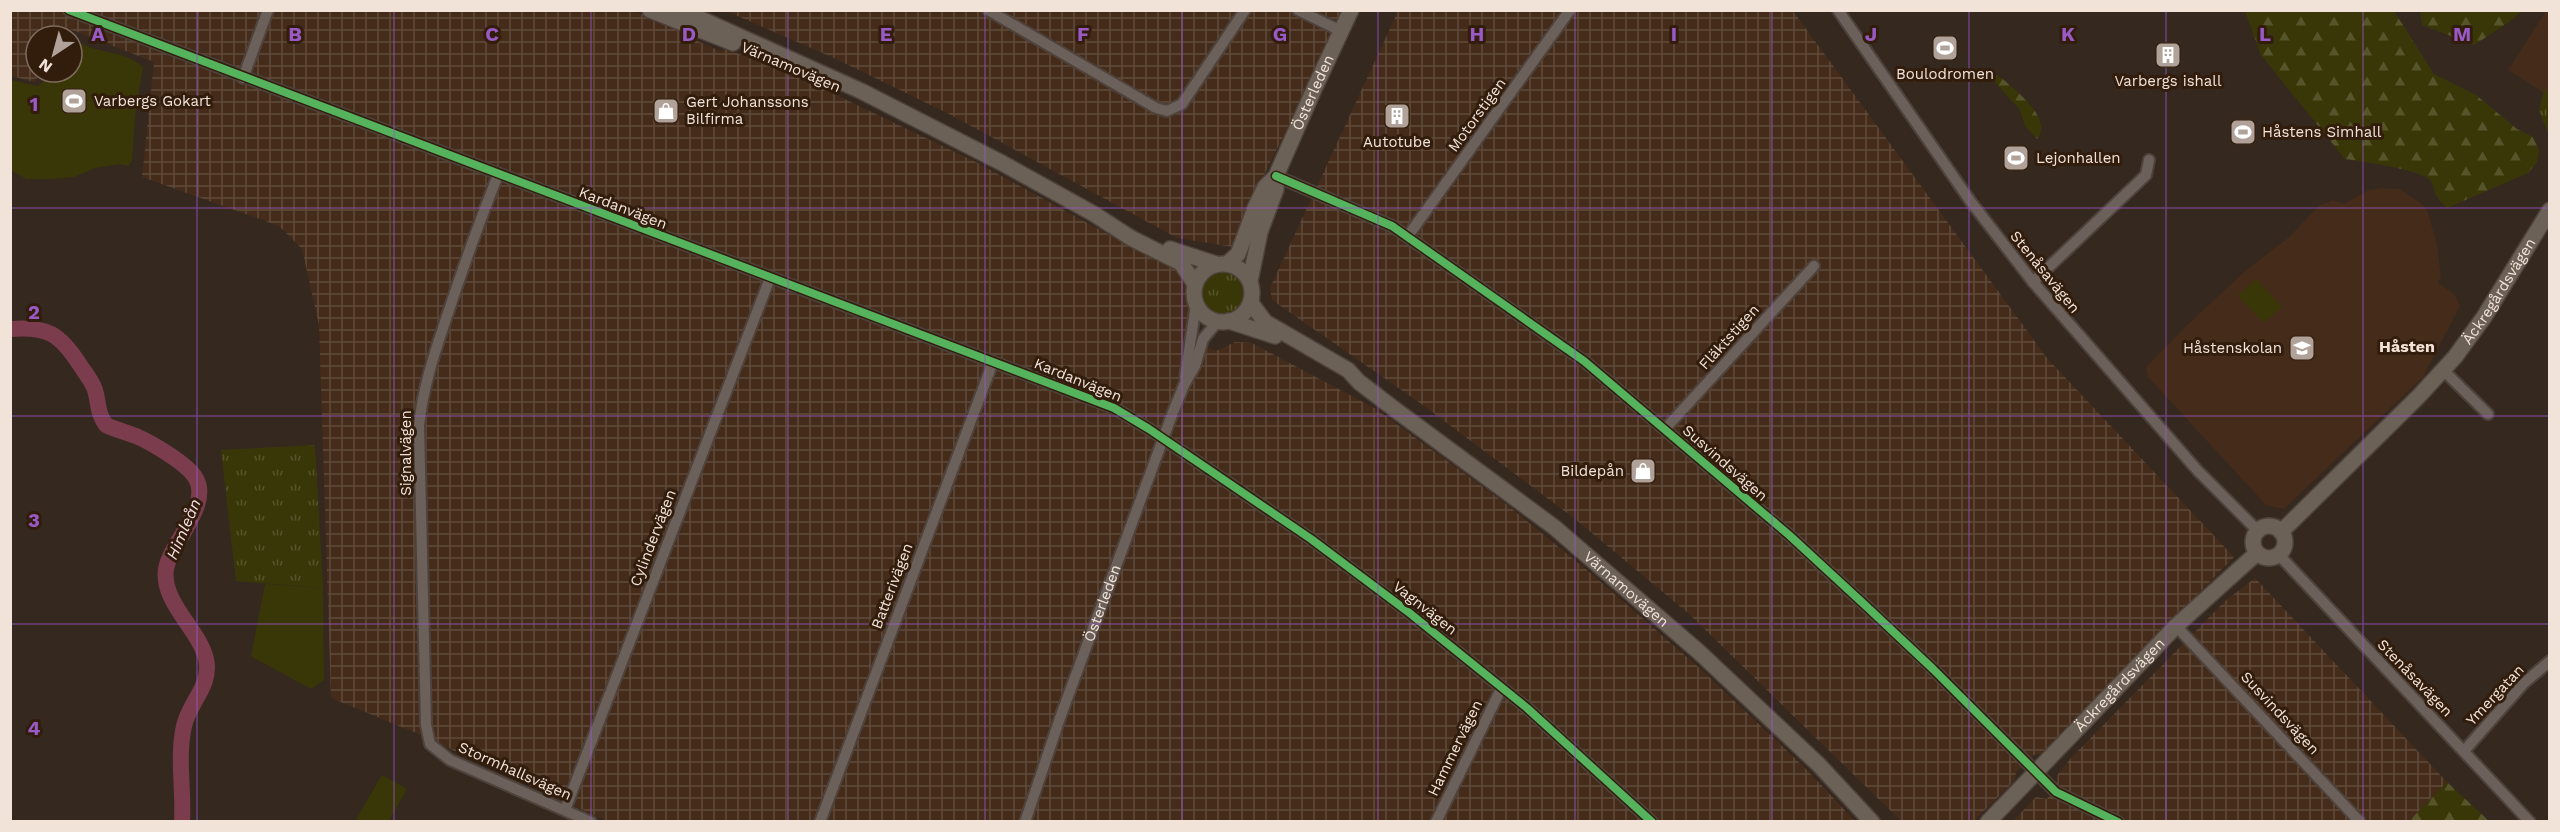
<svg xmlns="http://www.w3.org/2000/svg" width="2560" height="832" viewBox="0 0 2560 832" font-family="'Work Sans',sans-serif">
	<defs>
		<pattern id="industrial-grid" width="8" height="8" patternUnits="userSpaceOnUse" patternTransform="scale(1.5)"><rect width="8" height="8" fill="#452b19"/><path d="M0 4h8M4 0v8" fill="none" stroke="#604a3a"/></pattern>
		<pattern id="grass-tufts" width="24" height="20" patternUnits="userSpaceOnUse" patternTransform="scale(1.5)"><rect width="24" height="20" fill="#393707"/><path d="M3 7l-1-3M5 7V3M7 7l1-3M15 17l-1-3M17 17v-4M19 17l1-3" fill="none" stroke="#56542b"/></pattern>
		<pattern id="forest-firs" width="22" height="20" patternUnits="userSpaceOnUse" patternTransform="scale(1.5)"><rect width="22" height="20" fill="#393707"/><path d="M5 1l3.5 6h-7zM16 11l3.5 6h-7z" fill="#56542b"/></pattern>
	</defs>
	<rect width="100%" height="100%" fill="#35281f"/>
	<g fill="#452b19">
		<polygon points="2546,11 2549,11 2549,96 2508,70"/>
		<polygon points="2381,188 2400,189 2423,205 2428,212 2437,245 2441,277 2438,283 2454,294 2460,306 2423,377 2284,509 2266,505 2148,377 2146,367 2183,329 2244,272 2288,238 2320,205 2333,200 2344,204 2368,190"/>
	</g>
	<g fill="url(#industrial-grid)">
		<polygon points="10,11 633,11 666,23 691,38 720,51 725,49 751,58 809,82 978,163 1126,244 1178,267 1188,280 1191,308 1188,338 1216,351 1235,342 1252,343 1376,409 1505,503 1593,575 1704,672 1805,768 1855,821 607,821 416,733 331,698 319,325 302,249 279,226 142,177 154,62 59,25 54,36 36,36 36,72 39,72 35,82 11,76"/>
		<polygon points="726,11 1344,11 1256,192 1233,247 1177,238 949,114 836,59"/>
		<polygon points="1398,11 1793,11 2047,358 2234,557 2042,754 2034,755 2016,772 2015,780 1974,821 1901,821 1689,614 1575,519 1420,403 1272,300 1270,288"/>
		<polygon points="2255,578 2447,782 2409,821 2012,822 2036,797 2047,799 2057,783 2058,774 2071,758 2225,601"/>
	</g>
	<g fill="url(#grass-tufts)">
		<polygon points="2544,89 2549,93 2549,135 2539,111"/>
		<circle cx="1224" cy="292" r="24"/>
		<polygon points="315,445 323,588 236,581 221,450"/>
	</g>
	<g fill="url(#forest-firs)">
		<path d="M2245 11H2394L2434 74 2476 95 2517 129 2533 137 2539 150 2537 162 2528 173 2447 208C2444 205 2440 201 2437 197 2434 192 2434 185 2430 180 2422 170 2360 161 2345 159L2261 55Z"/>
		<polygon points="2420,11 2420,10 2522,11 2509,22 2474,45 2422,25"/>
		<path d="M1997 75C2012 86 2055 120 2037 139L2025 126 2020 110 1993 80Z"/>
		<polygon points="2447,782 2489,821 2409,821"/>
	</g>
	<g fill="#393707">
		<path d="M72 40C81 43 90 48 99 50 116 54 129 55 143 67L135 116 132 161 128 166 119 164 95 168 74 177 51 179H26L11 170V80L38 86 43 82 47 72H72Z"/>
		<polygon points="2256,279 2282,307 2264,323 2238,296"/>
		<polygon points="265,584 323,588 324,680 311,689 251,656"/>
		<polygon points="382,775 407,789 389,821 355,821"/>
	</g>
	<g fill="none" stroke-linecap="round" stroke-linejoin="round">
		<path stroke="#7b3c4e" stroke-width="16" d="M10 329C48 326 60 334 80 365 85 373 92 381 95 390 99 403 97 413 106 425 116 430 126 432 136 436 152 443 186 463 195 477 213 504 170 543 166 569 161 602 199 629 206 659 212 686 189 702 184 726 177 758 184 790 182 822"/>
		<g stroke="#4e433c" stroke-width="14">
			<g id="street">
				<polyline points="69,10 1114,408 1149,429 1311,539 1407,611 1527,708 1652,822"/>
				<polyline points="988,10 1156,108 1167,111 1182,104 1245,10"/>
				<polyline points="1298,10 1341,31"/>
				<polyline points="1838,10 1971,202 2033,282 2198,471 2258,531"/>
				<polyline points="243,78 268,10"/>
				<path d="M498 175C480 220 464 265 449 310 436 349 423 385 419 426L426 725 430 744 450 760 591 822"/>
				<polyline points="1276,176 1392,226 1584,361 1789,535 1866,606 1933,669 2056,792 2118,822"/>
				<polyline points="1408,236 1570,10"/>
				<polyline points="2033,282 2146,175 2149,160"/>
				<polyline points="2443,370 2488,414"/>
				<polyline points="1185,378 1196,304"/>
				<polyline points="1665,429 1814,266"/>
				<polyline points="2279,555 2530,822"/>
				<polyline points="2176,626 2360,822"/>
				<polyline points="2464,751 2524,683 2550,661"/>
				<polyline points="565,810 770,278"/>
				<polyline points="820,822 993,362"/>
				<path id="s1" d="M1025 822 1060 718 1173 412 1184 385 1195 366 1203 339 1218 321"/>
				<polyline points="1436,822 1502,687"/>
			</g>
		</g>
		<g stroke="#4e433c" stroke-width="18">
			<g id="secondary">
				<polyline points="650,10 733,43"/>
				<polyline points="681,10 861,91 1002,163 1094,214 1131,238 1181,263 1195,284"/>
				<polyline points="1170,249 1216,264"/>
				<circle cx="1223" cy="293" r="29"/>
				<path id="s2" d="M1227 264 1238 254 1255 208 1265 187 1276 176 1315 87 1351 10"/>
				<polyline points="1250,281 1260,232 1276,189 1276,176"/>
				<path id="s3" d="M1251 303 1265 322 1348 370 1359 382 1397 411 1554 527 1699 652 1819 765 1872 822"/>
				<polyline points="1229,321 1275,336"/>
				<circle cx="2269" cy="542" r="16"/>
				<path id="s4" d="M2281 532 2418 397 2455 357 2484 317 2550 210"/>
				<path id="s5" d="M1988 822 2176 626 2257 553"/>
			</g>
		</g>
		<use href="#street" stroke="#6c615a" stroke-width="10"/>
		<use href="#secondary" stroke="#6c6156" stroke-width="15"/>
		<g stroke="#321d0d" stroke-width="11">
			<g id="cycleway">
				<polyline points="69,10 1114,408 1149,429 1311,539 1407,611 1527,708 1652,822"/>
				<polyline points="1276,176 1392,226 1584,361 1789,535 1866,606 1933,669 2056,792 2118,822"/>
			</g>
		</g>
		<use href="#cycleway" stroke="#56b35d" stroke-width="8"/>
	</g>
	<path fill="none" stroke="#995ac6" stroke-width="1.5" stroke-opacity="0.55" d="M197 10V822M394 10V822M591 10V822M788 10V822M985 10V822M1182 10V822M1378 10V822M1575 10V822M1772 10V822M1969 10V822M2166 10V822M2363 10V822M10 208H2550M10 416H2550M10 624H2550"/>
	<defs>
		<g id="stadium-square" transform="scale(1.35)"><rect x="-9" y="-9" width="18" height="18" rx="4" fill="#b0a298" stroke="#321d0d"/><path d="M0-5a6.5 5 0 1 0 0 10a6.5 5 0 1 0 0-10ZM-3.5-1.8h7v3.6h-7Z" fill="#fff"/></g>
		<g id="building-square" transform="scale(1.35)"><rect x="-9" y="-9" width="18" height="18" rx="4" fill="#b0a298" stroke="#321d0d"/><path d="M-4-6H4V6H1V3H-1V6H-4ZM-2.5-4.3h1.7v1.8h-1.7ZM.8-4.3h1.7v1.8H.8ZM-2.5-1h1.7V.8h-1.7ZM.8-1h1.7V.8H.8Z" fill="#fff"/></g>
		<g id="shop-square" transform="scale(1.35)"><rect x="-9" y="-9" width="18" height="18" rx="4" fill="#b0a298" stroke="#321d0d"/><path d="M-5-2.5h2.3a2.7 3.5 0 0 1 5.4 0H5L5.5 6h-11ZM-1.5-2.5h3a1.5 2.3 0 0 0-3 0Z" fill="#fff"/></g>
		<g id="school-square" transform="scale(1.35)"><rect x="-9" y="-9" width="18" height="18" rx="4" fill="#b0a298" stroke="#321d0d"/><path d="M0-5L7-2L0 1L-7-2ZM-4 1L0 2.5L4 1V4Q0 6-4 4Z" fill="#fff"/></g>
	</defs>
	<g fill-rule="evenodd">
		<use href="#stadium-square" x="1945" y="48"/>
		<use href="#building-square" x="2168" y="55"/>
		<use href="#stadium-square" x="74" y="101"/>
		<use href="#shop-square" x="666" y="111"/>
		<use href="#building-square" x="1397" y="116"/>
		<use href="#stadium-square" x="2243" y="132"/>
		<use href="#stadium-square" x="2016" y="158"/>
		<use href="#school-square" x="2302" y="348"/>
		<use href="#shop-square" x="1643" y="471"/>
	</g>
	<g text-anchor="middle" stroke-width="6" stroke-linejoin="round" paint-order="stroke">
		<g font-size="15" fill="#f2e3d9" stroke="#321d0d">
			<text transform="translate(791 67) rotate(23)" y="5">Värnamovägen</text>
			<text dy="5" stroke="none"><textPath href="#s2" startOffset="194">Österleden</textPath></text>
			<text transform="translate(1477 115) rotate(-54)" y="5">Motorstigen</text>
			<text transform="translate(623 208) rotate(21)" y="5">Kardanvägen</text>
			<text transform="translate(2045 272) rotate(51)" y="5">Stenåsavägen</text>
			<text dy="5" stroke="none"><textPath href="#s4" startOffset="326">Äckregårdsvägen</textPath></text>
			<text transform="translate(1729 337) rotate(-48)" y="5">Fläktstigen</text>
			<text transform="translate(1078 380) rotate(22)" y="5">Kardanvägen</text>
			<text transform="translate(406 453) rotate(-90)" y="5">Signalvägen</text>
			<text transform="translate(1725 463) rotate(41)" y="5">Susvindsvägen</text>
			<text transform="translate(653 538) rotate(-69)" y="5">Cylindervägen</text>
			<text transform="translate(892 586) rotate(-69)" y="5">Batterivägen</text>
			<text dy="5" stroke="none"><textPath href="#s3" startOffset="474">Värnamovägen</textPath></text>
			<text dy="5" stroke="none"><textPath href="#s1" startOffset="232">Österleden</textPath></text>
			<text transform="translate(1425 608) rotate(38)" y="5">Vagnvägen</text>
			<text transform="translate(2415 678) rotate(46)" y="5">Stenåsavägen</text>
			<text dy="5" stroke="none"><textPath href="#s5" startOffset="190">Äckregårdsvägen</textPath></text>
			<text transform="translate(2495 695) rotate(-47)" y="5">Ymergatan</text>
			<text transform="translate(2280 713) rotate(47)" y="5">Susvindsvägen</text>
			<text transform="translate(1455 748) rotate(-64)" y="5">Hammervägen</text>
			<text transform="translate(515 771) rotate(24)" y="5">Stormhallsvägen</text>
		</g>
		<g font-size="15" fill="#f2e3d9" stroke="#321d0d" text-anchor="start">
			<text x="1945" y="79" text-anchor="middle">Boulodromen</text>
			<text x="2168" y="86" text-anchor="middle">Varbergs ishall</text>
			<text x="94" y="106">Varbergs Gokart</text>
			<text x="686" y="107">Gert Johanssons<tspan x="686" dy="17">Bilfirma</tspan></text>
			<text x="2262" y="137">Håstens Simhall</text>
			<text x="1397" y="147" text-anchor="middle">Autotube</text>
			<text x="2036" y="163">Lejonhallen</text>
			<text x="2282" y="353" text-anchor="end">Håstenskolan</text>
			<text x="1624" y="476" text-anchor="end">Bildepån</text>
		</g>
		<g font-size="16" font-weight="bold" fill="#f2e3d9" stroke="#321d0d">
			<text x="2407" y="352">Håsten</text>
		</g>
		<g font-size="16" font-style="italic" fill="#f4dde2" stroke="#321d0d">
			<text transform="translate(183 529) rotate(-67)" y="6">Himleån</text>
		</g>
	</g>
	<g font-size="20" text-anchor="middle" font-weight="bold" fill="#995ac6" stroke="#321d0d" stroke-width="6" stroke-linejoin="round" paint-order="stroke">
		<text x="98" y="41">A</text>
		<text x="295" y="41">B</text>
		<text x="492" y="41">C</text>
		<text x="689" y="41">D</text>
		<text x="886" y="41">E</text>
		<text x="1083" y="41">F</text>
		<text x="1280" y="41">G</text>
		<text x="1477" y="41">H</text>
		<text x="1674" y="41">I</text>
		<text x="1871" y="41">J</text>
		<text x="2068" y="41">K</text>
		<text x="2265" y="41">L</text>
		<text x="2462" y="41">M</text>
		<text x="34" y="111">1</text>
		<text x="34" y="319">2</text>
		<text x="34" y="527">3</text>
		<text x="34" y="735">4</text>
	</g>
	<rect width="2560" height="832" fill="none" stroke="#f2e3d9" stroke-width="24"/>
	<g transform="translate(54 54) rotate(216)"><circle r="28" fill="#321d0d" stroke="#7f6c5f" stroke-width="1.5"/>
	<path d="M0-4.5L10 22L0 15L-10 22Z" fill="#b0a298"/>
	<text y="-9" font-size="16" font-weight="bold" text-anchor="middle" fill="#f2e3d9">N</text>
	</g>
</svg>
